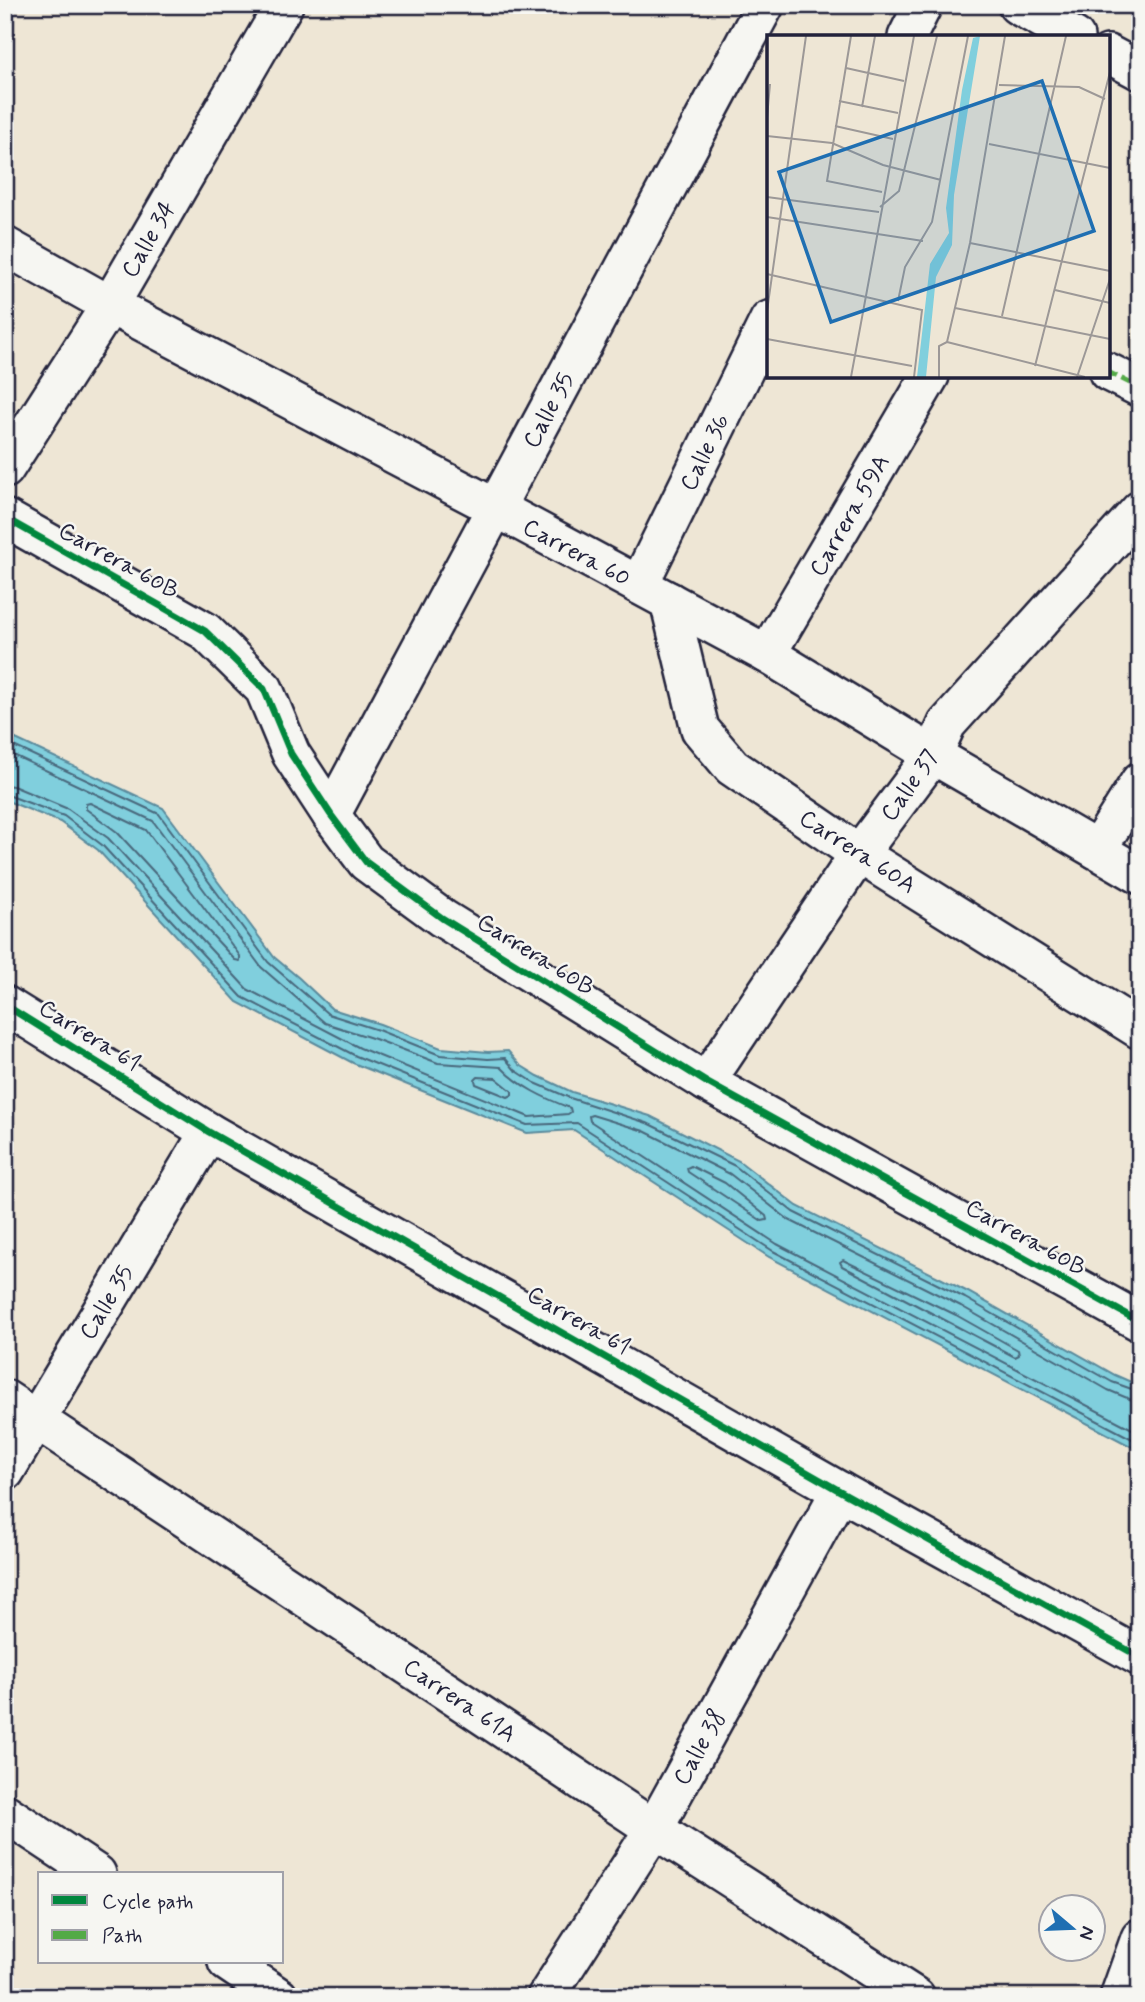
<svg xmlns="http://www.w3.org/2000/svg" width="1145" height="2002" viewBox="0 0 1145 2002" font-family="Mynerve,sans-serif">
	<rect width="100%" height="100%" fill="#eee6d5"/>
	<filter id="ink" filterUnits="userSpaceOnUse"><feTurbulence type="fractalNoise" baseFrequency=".0143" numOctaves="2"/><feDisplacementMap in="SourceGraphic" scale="14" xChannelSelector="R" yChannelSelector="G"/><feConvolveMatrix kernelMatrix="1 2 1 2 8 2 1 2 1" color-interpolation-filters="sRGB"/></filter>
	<g filter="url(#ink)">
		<polygon fill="#80cfdd" stroke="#5a8a9c" stroke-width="2" points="5,734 163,808 274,957 299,978 332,1009 380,1024 441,1048 488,1052 508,1051 520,1065 538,1076 572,1092 650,1116 739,1161 797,1206 968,1292 1115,1375 1140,1386 1140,1451 769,1257 574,1130 527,1133 353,1063 237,1002 98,850 60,822 5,800"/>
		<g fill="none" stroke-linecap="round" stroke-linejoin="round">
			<g stroke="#48677c" stroke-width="2">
				<polyline points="5,742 159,814 268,962 328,1014 378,1030 440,1055 488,1059 505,1058 515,1070 535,1083 570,1098 647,1123 735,1166 793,1212 965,1298 1112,1382 1140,1392"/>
				<path d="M5 751 153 821 261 967 325 1023 375 1039 438 1063 501 1067C520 1087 544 1098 570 1108L571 1112 568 1114 529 1117 360 1048 247 989 108 838 68 809 13 786 5 785"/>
				<polyline points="5,794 64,816 102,845 242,997 356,1056 527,1125 577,1123 773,1251 1140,1443"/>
				<polygon points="90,803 146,830 240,956 240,961 235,960 117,832 86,809 86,804"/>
				<polygon points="478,1077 496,1078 512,1091 512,1095 508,1097 476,1084 475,1080"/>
				<polygon points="691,1166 725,1183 766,1216 767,1220 762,1221 688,1172 687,1168"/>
				<polygon points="843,1260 956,1315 1018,1350 1019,1355 1015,1357 842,1266 840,1262"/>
				<polyline points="1140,1401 1132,1400 1108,1390 961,1306 789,1220 730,1174 644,1131 592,1115 589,1116 590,1121 777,1244 1140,1433"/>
			</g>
			<g stroke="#22223b" stroke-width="42">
				<g id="minor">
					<polyline points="1017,5 1075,37"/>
					<polyline points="907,37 923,5"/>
					<polyline points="1108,54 1140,71"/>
					<polyline points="5,246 110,305 496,508 767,654 933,755 1140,875"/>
					<polyline points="1108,372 1140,388"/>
					<polyline points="5,469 110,305 284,5"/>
					<polyline points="5,518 205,631 264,689 291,754 331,815 366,862 442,918 706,1082 1140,1322"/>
					<polyline points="639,585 769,320"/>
					<polyline points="669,601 700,729 732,767 859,854 1140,1030"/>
					<polyline points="767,654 930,376"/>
					<polyline points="331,815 765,5"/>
					<polyline points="1097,850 1140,781"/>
					<polyline points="5,1005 209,1132 840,1491 1140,1657"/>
					<polyline points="706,1082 859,854 933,755 947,724 1140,510"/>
					<polyline points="5,1399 654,1829 916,1997"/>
					<polyline points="5,1472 209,1132"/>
					<polyline points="5,1813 97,1874"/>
					<polyline points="227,1962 279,1997"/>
					<polyline points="546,1997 654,1829 840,1491"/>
					<polyline points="1119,1997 1140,1938"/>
				</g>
			</g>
			<use href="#minor" stroke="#f6f6f2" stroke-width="37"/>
			<polyline stroke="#53aa46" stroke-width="5" stroke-dasharray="10 5" stroke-linecap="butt" points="1108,372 1140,388"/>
			<g stroke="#f6f6f2" stroke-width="11">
				<g id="cycleway">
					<polyline points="5,518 205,631 264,689 291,754 331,815 366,862 442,918 706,1082 1140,1322"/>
					<polyline points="5,1005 209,1132 840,1491 1140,1657"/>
				</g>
			</g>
			<use href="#cycleway" stroke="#00873e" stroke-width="7"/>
		</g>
	</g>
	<g text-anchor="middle" stroke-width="5" stroke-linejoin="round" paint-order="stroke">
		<g font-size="24" fill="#22223b" stroke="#f6f6f2">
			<text transform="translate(148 239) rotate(-60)" y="8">Calle 34</text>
			<text transform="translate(548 410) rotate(-62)" y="8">Calle 35</text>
			<text transform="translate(704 452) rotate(-64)" y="8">Calle 36</text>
			<text transform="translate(849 515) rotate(-60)" y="8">Carrera 59A</text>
			<text transform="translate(577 552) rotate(28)" y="8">Carrera 60</text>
			<text transform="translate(119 560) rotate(29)" y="8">Carrera 60B</text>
			<text transform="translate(909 785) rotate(-55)" y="8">Calle 37</text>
			<text transform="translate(858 851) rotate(33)" y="8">Carrera 60A</text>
			<text transform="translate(536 954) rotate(32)" y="8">Carrera 60B</text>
			<text transform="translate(90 1035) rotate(32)" y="8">Carrera 61</text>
			<text transform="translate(1026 1237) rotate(29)" y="8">Carrera 60B</text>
			<text transform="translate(106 1302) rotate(-59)" y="8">Calle 35</text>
			<text transform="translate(579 1320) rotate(30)" y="8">Carrera 61</text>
			<text transform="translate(460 1700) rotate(34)" y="8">Carrera 61A</text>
			<text transform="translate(699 1747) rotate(-61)" y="8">Calle 38</text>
		</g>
	</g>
	<g transform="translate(767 35)">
		<rect width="343" height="343" fill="#eee6d5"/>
		<path d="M213 1 187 160 185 210 169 242 159 342H150L163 229 182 198 179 173 195 55 206 3Z" fill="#80cfdd"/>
		<path fill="none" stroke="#9c9897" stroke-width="2" d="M84 1 60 146 115 157M79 33 137 46M232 50 312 52 338 64M72 66 131 78M95 72 108 1M0 83 3 49M68 91 126 104M0 101 65 108 116 130 174 145M222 109 343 133M0 162 112 177M113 172 132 156 170 1M0 182 156 206M203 208 343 236M0 239 155 275 147 342M288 255 343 268M131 266 138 232 165 187 201 1M188 273 343 304M0 276 39 1M235 281 299 1M0 304 145 331M180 307 318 342M268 331 343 37M84 342 147 1M172 342V311L180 307 203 208 238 1M310 342 343 244"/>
		<path fill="#1f6fb2" fill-opacity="0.15" stroke="#1f6fb2" stroke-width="3.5" d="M275 46 327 196 64 287 12 137Z"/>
		<rect width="343" height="343" fill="none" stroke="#22223b" stroke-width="3.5"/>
	</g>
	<rect width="1145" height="2002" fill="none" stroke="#f6f6f2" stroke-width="28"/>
	<rect x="14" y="14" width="1117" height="1974" fill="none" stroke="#22223b" stroke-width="2.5" filter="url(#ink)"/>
	<rect x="38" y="1872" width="245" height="91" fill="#f6f6f2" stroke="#a1a1a9" stroke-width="2"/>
	<rect x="52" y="1895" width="35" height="10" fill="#00873e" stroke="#a1a1a9" stroke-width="2"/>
	<text x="102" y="1908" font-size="21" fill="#22223b">Cycle path</text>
	<rect x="52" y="1930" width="35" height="10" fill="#53aa46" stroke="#a1a1a9" stroke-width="2"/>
	<text x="102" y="1942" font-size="21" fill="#22223b">Path</text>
	<g transform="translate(1072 1928) rotate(109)"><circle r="33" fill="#f6f6f2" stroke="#a1a1a9" stroke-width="2"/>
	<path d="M0-5L12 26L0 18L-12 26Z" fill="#1f6fb2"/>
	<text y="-10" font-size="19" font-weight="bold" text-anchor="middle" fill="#22223b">N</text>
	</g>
</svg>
